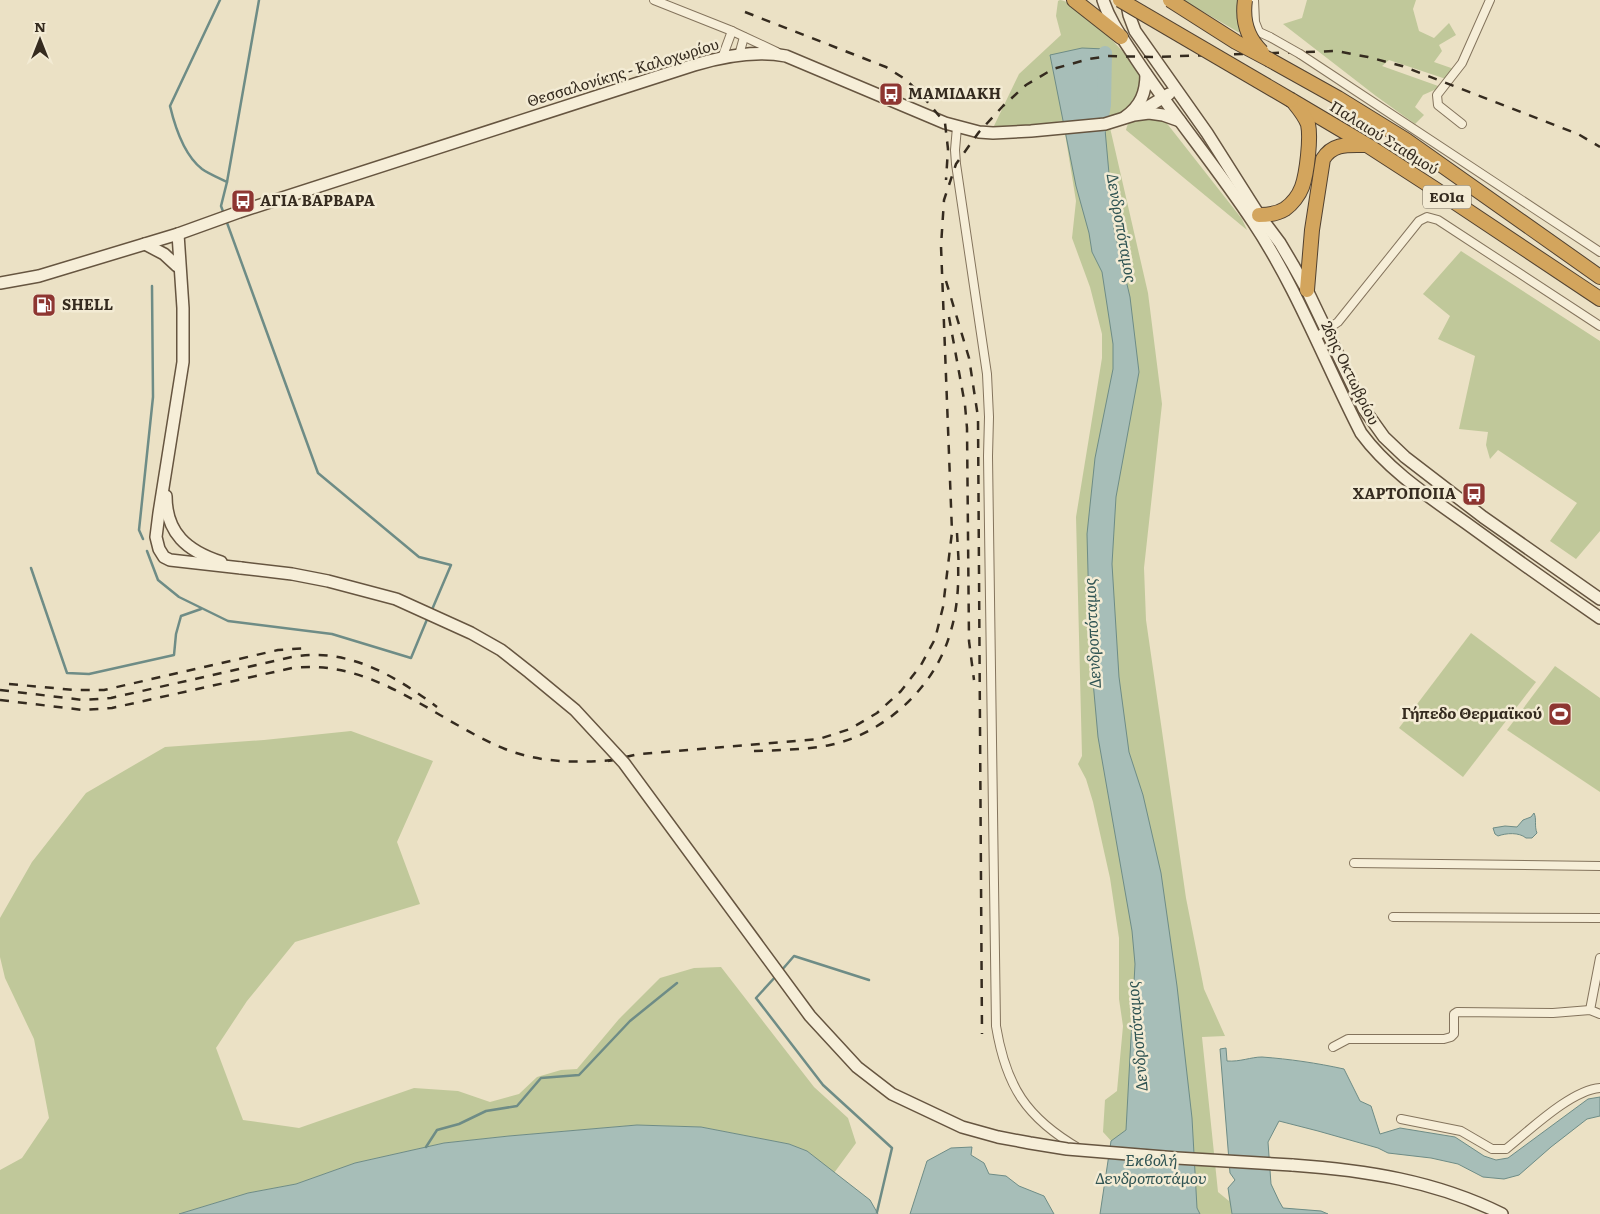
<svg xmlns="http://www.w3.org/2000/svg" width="1600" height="1214" viewBox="0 0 1600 1214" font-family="Literata,serif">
	<rect width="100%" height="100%" fill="#ebe1c5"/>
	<g fill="#c0c89a">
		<path d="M1060 0C1075 0 1136 60 1140 76 1142 81 1141 89 1140 95L1121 114 1108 119 1148 293 1162 404 1144 568 1146 620 1186 898 1204 989 1225 1036 1202 1037 1218 1192 1229 1201 1228 1188 1271 1184 1279 1201 1283 1208 1321 1211 1328 1214H1103L1113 1143 1103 1132 1105 1100 1117 1091 1123 1026 1119 999V938L1110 878 1093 802 1086 779 1078 764 1082 756 1076 517 1102 358V334L1090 287 1072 238 1076 201 1063 121 1034 125 993 128 1019 74 1061 35 1056 16 1058 1Z"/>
		<polygon points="1183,0 1238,0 1239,32 1238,32"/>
		<polygon points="1307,0 1416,0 1413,9 1419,31 1434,38 1449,23 1456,35 1439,45 1442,51 1434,62 1454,69 1446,79 1389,60 1382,66 1441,87 1423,95 1415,107 1424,115 1415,124 1376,96 1283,24 1302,18"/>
		<path d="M1140 117 1165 121 1242 219 1247 230 1126 130C1128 121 1132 120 1140 117Z"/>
		<polygon points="1461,251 1600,341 1600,531 1576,559 1550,541 1577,503 1498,450 1490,459 1486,445 1488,432 1459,429 1475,356 1438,339 1450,316 1423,294"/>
		<polygon points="1471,633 1536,682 1463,777 1399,728"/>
		<polygon points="1555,666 1600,698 1600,792 1507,730"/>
		<polygon points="351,731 433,761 397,842 420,904 295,942 247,1001 216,1048 243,1120 299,1128 414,1088 458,1091 490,1102 519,1094 537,1077 561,1070 577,1069 619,1019 660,978 694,968 721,967 814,1087 848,1118 856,1143 834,1173 807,1151 789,1144 701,1127 637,1125 509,1136 444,1143 355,1163 296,1184 248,1193 179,1214 0,1214 0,1170 22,1158 49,1118 34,1039 5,978 0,957 0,918 32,862 86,793 165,747 264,740"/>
	</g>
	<g fill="#a7beb8" stroke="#6e8c86">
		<polygon points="1082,48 1105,49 1102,96 1114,229 1130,297 1139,372 1116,497 1112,564 1119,677 1129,752 1143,795 1161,873 1177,986 1192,1118 1197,1208 1200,1214 1100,1214 1111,1141 1126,1130 1135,964 1132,931 1098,737 1090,648 1087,534 1095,458 1113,369 1113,344 1102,272 1092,252 1089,233 1076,186 1050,55"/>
		<path d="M1534 813C1537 819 1534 826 1537 833L1532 838H1526C1519 832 1506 833 1498 836L1495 834 1493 828 1505 826 1517 827 1523 820 1531 817Z"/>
		<path d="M1226 1048 1227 1061C1240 1062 1251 1057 1262 1057 1289 1059 1317 1063 1344 1069L1360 1101 1371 1106 1380 1134 1400 1128 1455 1137 1484 1156 1496 1160 1508 1158 1588 1099 1600 1097V1116L1587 1119 1551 1147 1519 1175 1504 1179 1483 1177 1458 1164 1431 1158 1388 1153 1378 1148 1318 1131 1279 1121 1268 1142 1271 1184 1279 1201 1283 1208 1321 1211 1328 1214H1232L1228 1188 1235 1180 1230 1173 1220 1049Z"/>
		<polygon points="637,1125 701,1127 789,1144 807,1151 870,1200 878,1214 179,1214 248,1193 296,1184 355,1163 444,1143 509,1136"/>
		<polygon points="972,1147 971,1155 984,1163 989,1174 1006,1176 1019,1186 1044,1196 1054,1214 910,1214 927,1161 951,1148"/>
	</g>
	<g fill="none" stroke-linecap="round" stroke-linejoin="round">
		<g stroke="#6e8c86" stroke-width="2.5">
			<path d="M220 0 170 106C175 127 184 155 202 169 209 174 219 178 227 182L221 206 224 214"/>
			<polyline points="227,182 259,0"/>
			<polyline points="226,220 318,473 419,557 451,565 431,612"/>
			<polyline points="143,539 139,530 153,397 152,286"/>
			<polyline points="147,551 158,580 179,597 228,621 332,634 411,658 428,617"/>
			<polyline points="31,568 67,673 89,674 174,655 176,634 181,616 201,609"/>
			<polyline points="781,971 794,956 869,980"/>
			<polyline points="777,975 756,998 823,1085 892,1148 877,1212"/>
			<polyline points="426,1147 437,1130 459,1124 486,1111 517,1106 541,1078 579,1075 630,1021 677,983"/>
		</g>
		<polyline stroke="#a7beb8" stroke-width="14" points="1100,127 1104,105 1105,53"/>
		<g stroke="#84745d" stroke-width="10">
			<g id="street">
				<polyline points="654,0 732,31 777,52"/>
				<polyline points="1254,0 1255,22 1259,32 1270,37"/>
				<polyline points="1300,54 1600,252"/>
				<polyline points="739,55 744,37"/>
				<polyline points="722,58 732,31"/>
				<polyline points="1462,124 1438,105 1437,95 1462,63 1490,0"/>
				<path d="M957 127 955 150 956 164 987 374 989 417 988 456 996 1026C1006 1086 1026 1118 1080 1149"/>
				<polyline points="1315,338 1338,322 1419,221 1427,217 1438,220 1600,326"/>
				<polyline points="1354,863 1600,866"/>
				<polyline points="1393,917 1600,918"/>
				<polyline points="1590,1010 1600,958"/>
				<polyline points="1333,1047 1348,1039 1444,1039 1451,1037 1454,1034 1454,1014 1457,1012 1553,1013 1590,1010 1600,1014"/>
				<path d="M1401 1119 1461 1131 1492 1149H1506C1529 1131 1571 1090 1600 1088"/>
			</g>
		</g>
		<g stroke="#665540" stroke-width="14">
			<g id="secondary">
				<path d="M1103 0C1110 22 1124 40 1136 59 1173 115 1216 166 1253 222 1297 288 1325 363 1361 433 1389 471 1428 496 1466 523 1510 555 1555 587 1600 618"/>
				<polyline points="1126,0 1129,15 1135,31 1207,133 1259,215 1280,243 1293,265 1307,290 1364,409 1384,437 1405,457 1483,517 1600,599"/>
				<polyline points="1138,113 1169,94"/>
				<path d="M1125 117C1141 106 1146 92 1146 74"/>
				<polyline points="178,234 183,308 183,362 159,513 156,537 159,549 164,557 170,560 241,568"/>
				<polyline points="145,244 164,254 177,266"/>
				<path d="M0 283 39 276 178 234 239 212 694 65C724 56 755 50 786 56L945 123 979 132 993 133 1031 131 1105 124 1134 115 1149 113 1163 115 1180 121"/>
				<path d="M166 496C166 533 187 551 221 562"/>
				<path d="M1292 1165C1365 1170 1436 1181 1502 1214"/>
			</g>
		</g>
		<g stroke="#524231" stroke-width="16">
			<g id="highway">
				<polyline points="1074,0 1121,37"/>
				<polyline points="1270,60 1338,98 1406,140 1600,277"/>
				<polyline points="1291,100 1367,145 1435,189 1600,299"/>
				<path d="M1259 215C1269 215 1277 214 1285 209 1292 204 1299 195 1302 187 1307 173 1311 138 1308 124 1305 117 1300 110 1295 104"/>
				<path d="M1307 290 1312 230 1323 159C1333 143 1348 145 1365 145"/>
			</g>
		</g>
		<use href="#street" stroke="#f6eed8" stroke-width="8"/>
		<use href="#secondary" stroke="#f6eed8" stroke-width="11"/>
		<use href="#highway" stroke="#d3a55d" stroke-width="14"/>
		<g stroke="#352b1f" stroke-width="2.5" stroke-dasharray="9 9" stroke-linecap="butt">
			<polyline points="745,12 886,67 905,79 920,93 945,123 948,149 946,180"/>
			<polyline points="946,281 969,358 978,417 982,1034"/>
			<polyline points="949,317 965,405 967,428 969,641 974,680"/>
			<polyline points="957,533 959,568"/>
			<polyline points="9,684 75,690 104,690 278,650 310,648"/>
			<path d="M0 690 83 700 111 698 292 657C347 647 394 675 437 707"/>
			<path d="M0 700 83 710 112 708 292 668C374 658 434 720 505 749 540 763 578 763 614 760"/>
			<path d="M754 751C779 750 805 750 830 745 883 734 933 689 949 637 957 613 959 588 958 562"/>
			<polyline points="608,761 639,754 819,739 850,729 877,713 901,691 921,665 935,639 943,607 952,532 941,246 944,200 956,164 979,132 1003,106 1026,85 1053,69 1089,59 1108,56 1152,57 1336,51 1368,57 1402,66 1578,134 1600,147"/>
		</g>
		<g stroke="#84745d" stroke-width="10" stroke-linecap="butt">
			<polyline id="street-bridge" points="1270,37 1300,54"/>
		</g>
		<g stroke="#665540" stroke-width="14" stroke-linecap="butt">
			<polyline id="secondary-bridge" points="241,568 292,574 328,581 396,599 471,633 501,650 529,672 575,710 624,763 810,1016 857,1067 892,1094 962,1127 998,1137 1030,1143 1067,1149 1177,1158 1292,1165"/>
		</g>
		<g stroke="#524231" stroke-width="16" stroke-linecap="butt">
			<g id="highway-bridge">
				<polyline points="1120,0 1291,100"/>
				<polyline points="1170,0 1236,42 1270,60"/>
				<path d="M1245 0C1242 21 1247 38 1262 52"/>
			</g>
		</g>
		<use href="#street-bridge" stroke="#f6eed8" stroke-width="8"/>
		<use href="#secondary-bridge" stroke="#f6eed8" stroke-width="11"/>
		<use href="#highway-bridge" stroke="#d3a55d" stroke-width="14"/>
	</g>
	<defs>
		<g id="bus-square" transform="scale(1.25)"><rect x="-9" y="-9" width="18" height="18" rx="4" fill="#8e3632" stroke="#f3ebd4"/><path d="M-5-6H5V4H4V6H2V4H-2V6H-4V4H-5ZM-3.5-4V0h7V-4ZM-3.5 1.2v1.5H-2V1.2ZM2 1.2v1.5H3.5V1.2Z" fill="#fff"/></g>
		<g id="fuel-square" transform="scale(1.25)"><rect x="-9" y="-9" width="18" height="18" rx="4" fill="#8e3632" stroke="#f3ebd4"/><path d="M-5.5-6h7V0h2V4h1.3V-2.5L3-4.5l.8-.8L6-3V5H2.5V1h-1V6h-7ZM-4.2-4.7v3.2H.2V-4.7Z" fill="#fff"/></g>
		<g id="stadium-square" transform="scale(1.25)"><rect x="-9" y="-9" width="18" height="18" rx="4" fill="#8e3632" stroke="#f3ebd4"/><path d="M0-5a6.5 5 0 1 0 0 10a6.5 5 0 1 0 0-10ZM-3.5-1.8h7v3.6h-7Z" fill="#fff"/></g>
	</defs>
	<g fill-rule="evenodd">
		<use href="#bus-square" x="891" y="94"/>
		<use href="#bus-square" x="243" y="201"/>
		<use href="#fuel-square" x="44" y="305"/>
		<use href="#bus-square" x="1474" y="494"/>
		<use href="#stadium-square" x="1560" y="714"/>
	</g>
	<g text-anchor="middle" stroke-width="5" stroke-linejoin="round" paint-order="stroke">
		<rect fill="#f3ebd4" stroke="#6e6555" stroke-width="1" x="1423" y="185.5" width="48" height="23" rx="4"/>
		<g font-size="14" font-weight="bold" fill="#352b1f">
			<text x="1447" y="202">ΕΟ1α</text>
		</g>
		<g font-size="15" fill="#352b1f" stroke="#f3ebd4">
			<text transform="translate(623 73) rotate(-17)" y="5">Θεσσαλονίκης - Καλοχωρίου</text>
			<text transform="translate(1384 138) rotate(32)" y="5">Παλαιού Σταθμού</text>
			<text transform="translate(1350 373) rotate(64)" y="5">26ης Οκτωβρίου</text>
		</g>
		<g font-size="15" font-weight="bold" fill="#352b1f" stroke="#f3ebd4" text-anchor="start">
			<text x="908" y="99">ΜΑΜΙΔΑΚΗ</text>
			<text x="260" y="206">ΑΓΙΑ ΒΑΡΒΑΡΑ</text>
			<text x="62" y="310">SHELL</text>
			<text x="1456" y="499" text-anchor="end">ΧΑΡΤΟΠΟΙΙΑ</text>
			<text x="1542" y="719" text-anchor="end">Γήπεδο Θερμαϊκού</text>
		</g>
		<g font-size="16" font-style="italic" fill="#305453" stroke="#f3ebd4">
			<text transform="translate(1122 228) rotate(80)" y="6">Δενδροπόταμος</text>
			<text transform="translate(1092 633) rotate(-93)" y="6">Δενδροπόταμος</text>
			<text transform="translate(1137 1036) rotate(-95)" y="6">Δενδροπόταμος</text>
			<text x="1151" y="1166">Εκβολή<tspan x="1151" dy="18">Δενδροποτάμου</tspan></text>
		</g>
	</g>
	<g transform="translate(40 40)" stroke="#f3ebd4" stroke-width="4" paint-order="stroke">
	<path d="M0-4L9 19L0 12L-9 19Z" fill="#352b1f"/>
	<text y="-8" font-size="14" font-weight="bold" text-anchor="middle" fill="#352b1f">N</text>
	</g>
</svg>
